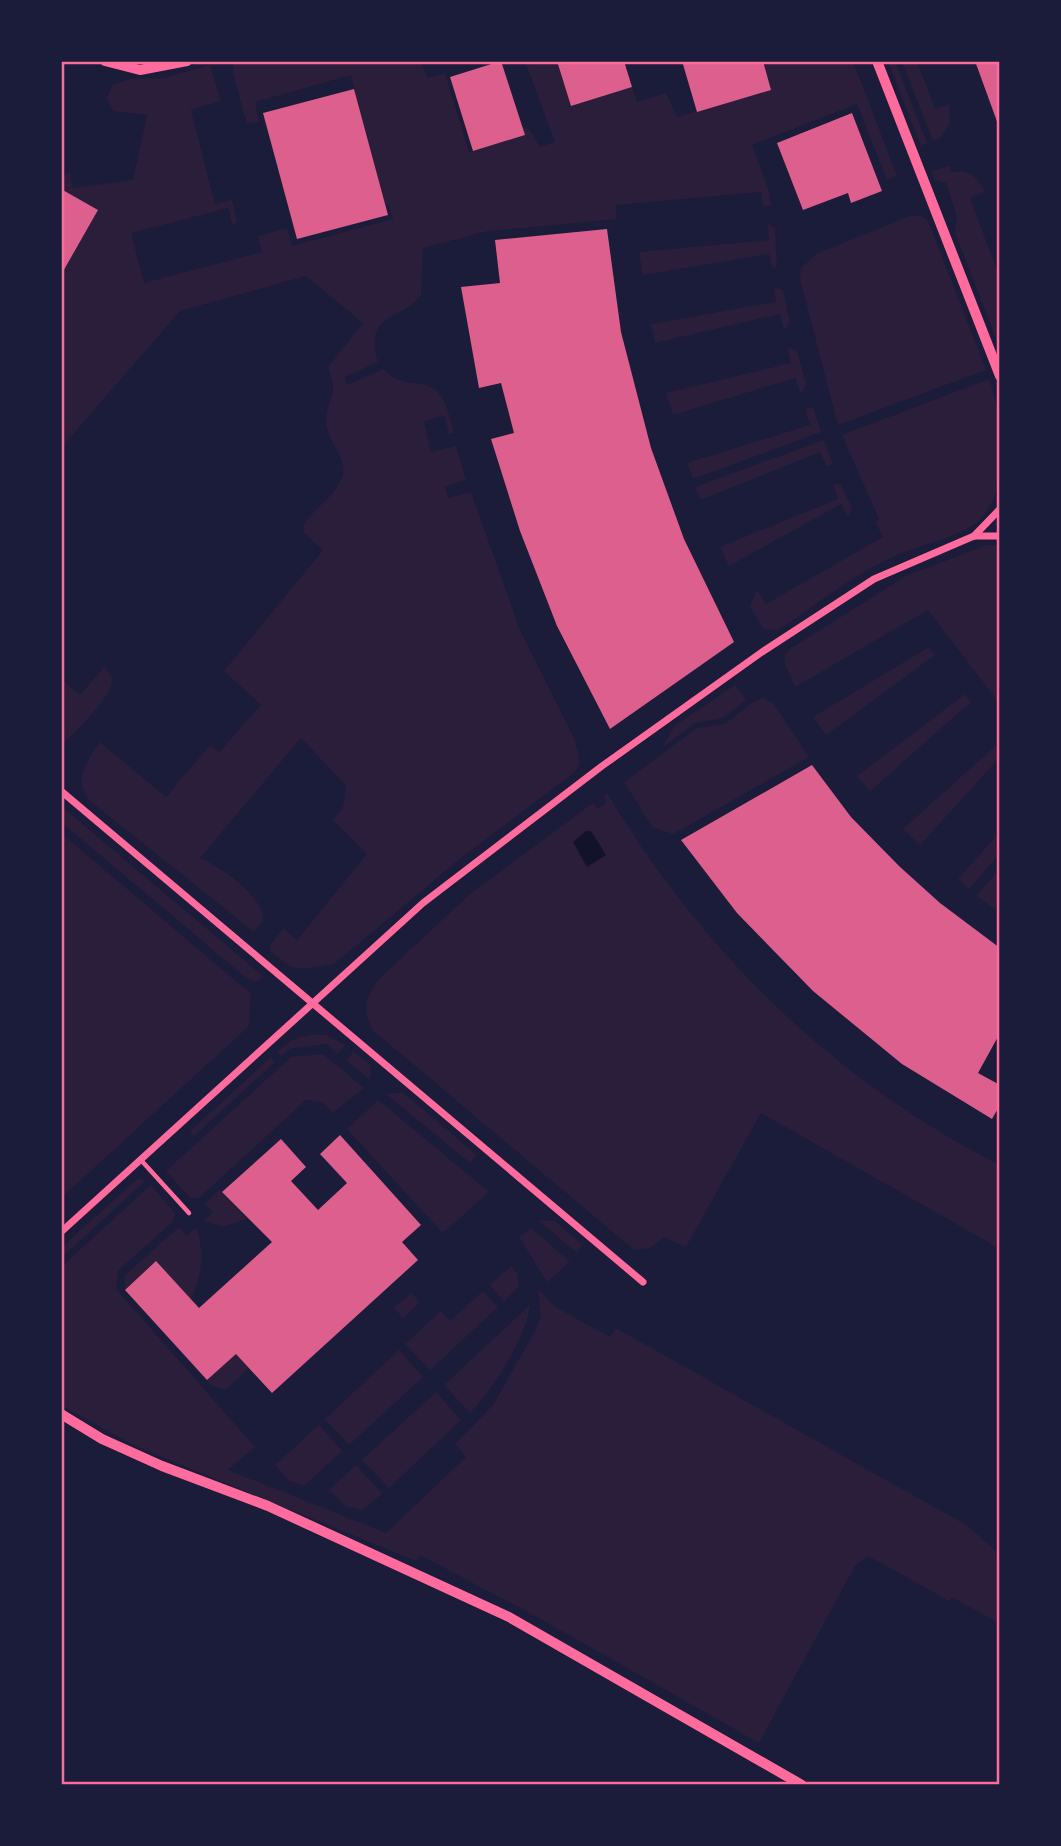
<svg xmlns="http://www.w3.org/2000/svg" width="1061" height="1846" viewBox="0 0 1061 1846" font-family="'Fira Sans Condensed',sans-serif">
	<rect width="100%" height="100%" fill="#1b1b3a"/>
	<g fill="#2a1e3b">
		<path d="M234 61H421L427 78 445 73 469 152 524 135 522 126 530 130 540 147 555 142 525 61H557L571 106 632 87 637 102 666 93 677 117 771 90 763 61H853L897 176 887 180 857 104 752 145 769 191 771 206H763L761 192 616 205 617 219 488 231 423 248 421 295C401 322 363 312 378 362L345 377 347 385 384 369C401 390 423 377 438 392 447 402 450 419 454 433L449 434 445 416 424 421 431 452 456 446 466 480 445 487 448 498 471 492 520 630 575 740 580 763 576 771 456 862 334 964 302 969 290 966 270 951V945L284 928 297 940 367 854 333 820 343 807 346 786 301 738 200 858C220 866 266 898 263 921L254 932 90 801C72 781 87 760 100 742L166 797 210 745 219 752 261 705 224 671 323 550 304 533 303 526C313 509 333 498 341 480 351 459 324 439 326 419 329 391 339 399 328 367L363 323 306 276 180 311 61 448V275L98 210 61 189V178L70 172 73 188 133 180 147 115 113 111 107 98 112 85 130 79 164 78 210 65 221 101 191 110 215 204 232 200 237 222 232 224 228 208 131 233 144 283 262 252 258 236 287 228 292 246 393 219 389 205H385L351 75 255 102 259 122 247 124 233 73Z"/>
		<polygon points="888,61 895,61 927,143 921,146"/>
		<polygon points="902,61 917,61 935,109 949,104 950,123 940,139 933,141"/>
		<path d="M949 166 951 172C970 169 976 176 985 192L970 198 1000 278V349L955 232 957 217 946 183 935 180 931 171Z"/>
		<polygon points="910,216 921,216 928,221 986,370 838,425 800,279 801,268 816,254"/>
		<polygon points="768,224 775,228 777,267 772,268 769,254 643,275 639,252 769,240"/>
		<polygon points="774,287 783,290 790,323 784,330 780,314 655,343 651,324 776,302"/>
		<polygon points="787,347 797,351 806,383 804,390 800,392 795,378 673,415 666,393 791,363"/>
		<path d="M989 379C1004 417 1013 503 970 527 944 542 913 546 886 560 848 579 813 607 778 630L763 629 750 606 757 589 766 604 883 537 875 522 879 519 842 435Z"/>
		<polygon points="813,407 821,432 693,479 687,463 810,425 805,409"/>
		<polygon points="824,440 833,464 827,467 820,452 701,500 695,487"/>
		<polygon points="837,483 841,485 852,508 848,517 841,504 729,566 720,547 838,499 833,484"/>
		<polygon points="986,545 1000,545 1000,704 928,610 795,687 784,662 786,653 793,647 906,576"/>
		<polygon points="929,647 935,655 826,735 813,717"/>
		<path d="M104 667C108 671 112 675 112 682 112 695 73 737 61 744V679L80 695Z"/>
		<polygon points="735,685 746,700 723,718 695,723 663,747 674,726"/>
		<polygon points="965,694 971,702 870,791 857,776"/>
		<polygon points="763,698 773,703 809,757 673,834 653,828 624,782 697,728 725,724 753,702"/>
		<polygon points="1000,742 1000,757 920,845 903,829"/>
		<path d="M607 793C702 951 834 1081 1000 1165V1249L761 1113 686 1247 664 1237 650 1248 634 1250 375 1032C360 1013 366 993 381 977L470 894 593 803 598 809 607 802 603 796Z"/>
		<polygon points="61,806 264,977 255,982 244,976 61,822"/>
		<polygon points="1000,832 1000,853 969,889 958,879"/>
		<polygon points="61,833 251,994 249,1026 61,1198"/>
		<polygon points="1000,868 1000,900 994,909 977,896"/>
		<polygon points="309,1035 326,1035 345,1045 338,1054 326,1044 289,1049 281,1056 277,1052 292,1040"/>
		<polygon points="353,1051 371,1066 370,1080 347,1061"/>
		<polygon points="323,1054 364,1088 333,1113 323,1103 306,1100 199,1198 190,1198 166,1171 291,1057"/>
		<polygon points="271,1057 275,1062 194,1136 190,1131"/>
		<polygon points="402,1092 477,1155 470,1163 386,1094"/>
		<polygon points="378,1100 489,1192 445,1231 441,1231 347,1129"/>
		<polygon points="137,1179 146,1180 61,1258 61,1248"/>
		<polygon points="151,1185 175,1213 173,1221 118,1271 116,1289 255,1447 228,1470 386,1533 466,1457 455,1444 493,1405 535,1331 541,1316 538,1289 554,1306 610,1337 616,1328 968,1526 1000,1555 1000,1624 952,1597 949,1601 868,1556 855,1566 759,1743 539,1618 420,1555 416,1561 135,1446 61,1405 61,1267"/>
		<polygon points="219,1190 222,1192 247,1219 223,1227 203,1221 213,1213 205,1203"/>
		<polygon points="538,1220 555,1221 582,1245 577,1253"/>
		<path d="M179 1227 187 1236 196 1228C206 1252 201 1276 191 1300L156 1261 125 1290V1275Z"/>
		<polygon points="531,1228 570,1262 547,1282 519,1237"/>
		<polygon points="511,1266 517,1273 519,1286 504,1302 490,1285"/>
		<polygon points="483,1291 498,1307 430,1370 405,1344 441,1311 450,1321"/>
		<polygon points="411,1293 420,1302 403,1318 394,1308"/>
		<path d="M530 1305C528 1334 491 1393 470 1413L444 1385Z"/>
		<polygon points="399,1350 423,1377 349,1445 325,1419"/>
		<polygon points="236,1354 249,1368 226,1389 211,1386 207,1380"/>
		<polygon points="436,1392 461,1420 389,1488 362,1460"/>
		<polygon points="319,1425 342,1451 305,1485 289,1481 275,1465"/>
		<polygon points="356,1465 382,1494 362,1510 346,1506 329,1490"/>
	</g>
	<polygon fill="#12122b" points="586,831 591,831 606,855 587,867 573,842"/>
	<g fill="#dd5f8e">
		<polygon points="501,61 525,135 473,151 450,77"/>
		<polygon points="557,61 624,61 632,87 571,106"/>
		<polygon points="682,61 763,61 771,90 697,112"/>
		<polygon points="975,61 1000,61 1000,127 999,127"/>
		<polygon points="354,89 388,215 297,239 263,113"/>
		<polygon points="852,113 882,191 851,203 848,193 803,210 777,143"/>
		<polygon points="61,189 98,210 61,275"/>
		<polygon points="607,229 621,332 651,448 684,539 734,642 610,729 557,626 520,531 491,439 514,433 501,383 479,388 461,287 500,283 495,240"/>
		<polygon points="812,765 851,817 899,866 940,903 1000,948 1000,1033 978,1073 1000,1085 1000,1105 992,1119 902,1064 813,991 737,913 681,840"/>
		<polygon points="340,1135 421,1225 402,1242 418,1260 272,1393 236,1354 207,1380 125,1290 156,1261 199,1308 272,1242 222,1192 281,1139 306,1167 291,1181 318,1210 347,1183 320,1154"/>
	</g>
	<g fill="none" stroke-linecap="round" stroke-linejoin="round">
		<polyline stroke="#ff6b9d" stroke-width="4.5" points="140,1159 189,1213"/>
		<g stroke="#ff6b9d" stroke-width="7">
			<polyline points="974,536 1000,509"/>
			<polyline points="61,791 643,1282"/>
			<polyline points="61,1232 423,903 602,766 762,652 874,579 974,536 1000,536"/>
		</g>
		<g stroke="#ff6b9d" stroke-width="10">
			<polyline points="105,61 140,70 187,61"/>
			<polyline points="877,61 1000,376"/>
			<polyline points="61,1414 102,1439 162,1466 268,1506 509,1617 802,1785"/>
		</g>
	</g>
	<rect width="1061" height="1846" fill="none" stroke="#1b1b3a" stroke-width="126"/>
	<rect x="63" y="63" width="935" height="1720" fill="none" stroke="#ff6b9d" stroke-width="2.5"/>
</svg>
